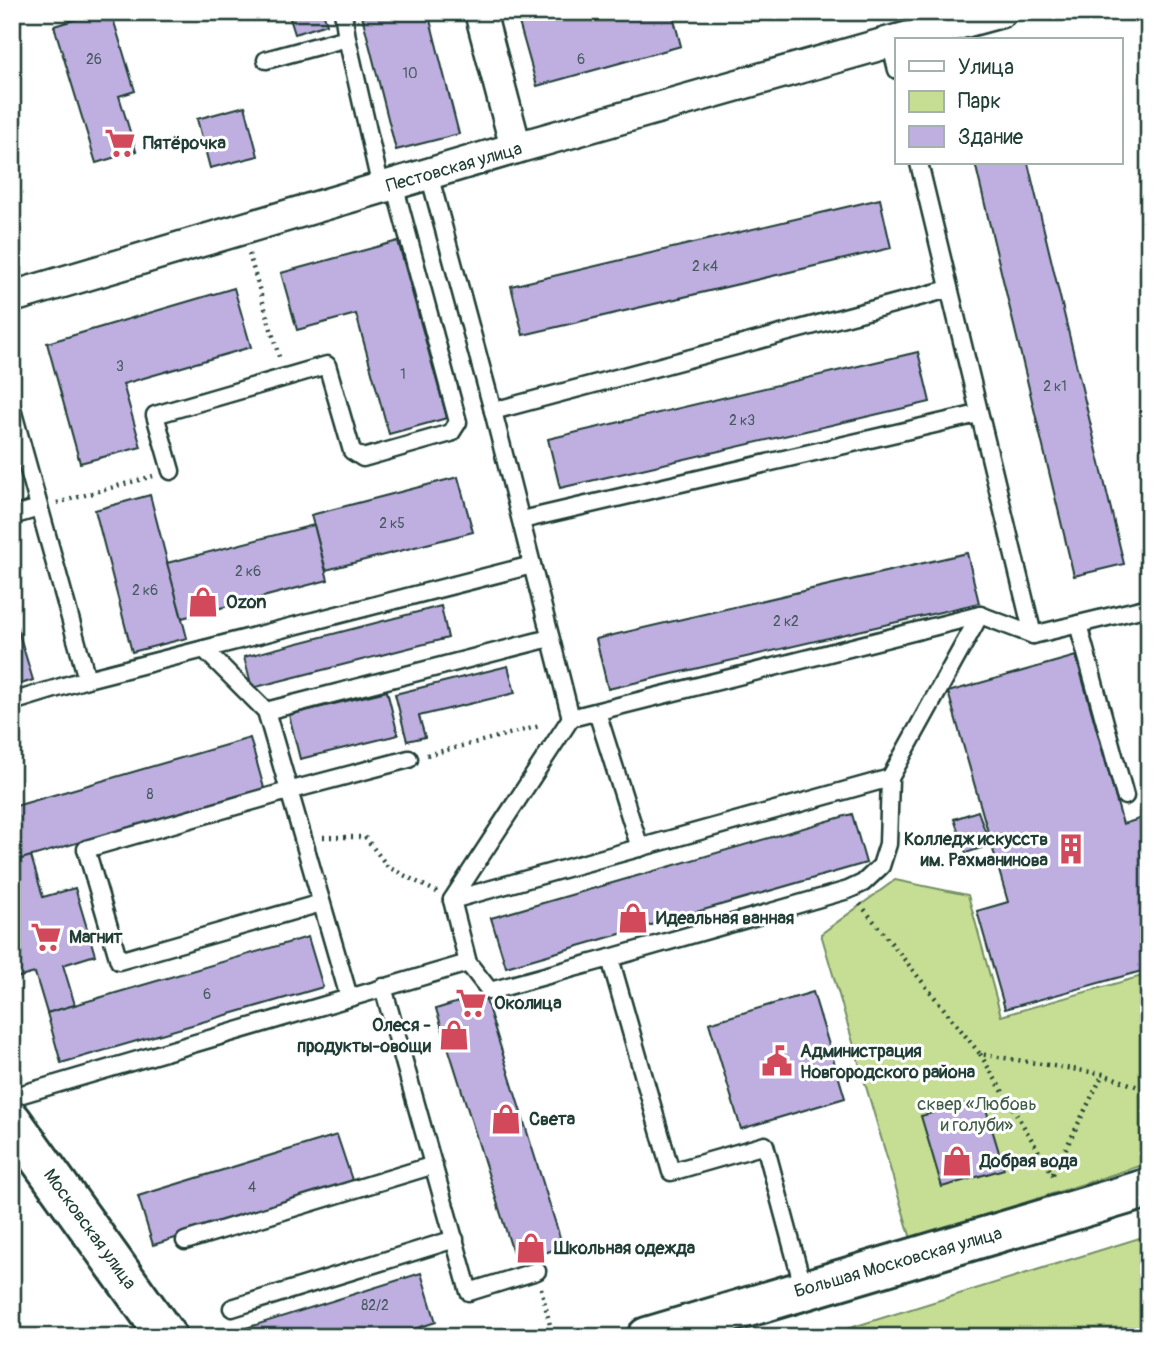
<svg xmlns="http://www.w3.org/2000/svg" width="1161" height="1349" viewBox="0 0 1161 1349" font-family="Pangolin,sans-serif">
	<rect width="100%" height="100%" fill="#fff"/>
	<filter id="ink" filterUnits="userSpaceOnUse"><feTurbulence type="fractalNoise" baseFrequency=".0143" numOctaves="2"/><feDisplacementMap in="SourceGraphic" scale="14" xChannelSelector="R" yChannelSelector="G"/><feConvolveMatrix kernelMatrix="1 2 1 2 8 2 1 2 1" color-interpolation-filters="sRGB"/></filter>
	<g filter="url(#ink)">
		<g fill="#c6de94" stroke="#728e64" stroke-width="2">
			<polygon points="895,880 968,895 1001,1016 1149,974 1149,1163 911,1239 821,934"/>
			<polygon points="1149,1235 1149,1337 821,1337"/>
		</g>
		<g fill="#beafe0" stroke="#1f3d34" stroke-width="2">
			<polygon points="100,12 111,12 135,91 119,96 136,151 96,163 54,26"/>
			<polygon points="288,12 323,12 327,24 295,34"/>
			<polygon points="361,12 428,12 459,134 396,150"/>
			<polygon points="516,12 581,12 584,20 612,12 672,12 681,46 537,86"/>
			<polygon points="245,106 258,156 210,168 197,119"/>
			<polygon points="975,163 1028,163 1124,564 1074,576"/>
			<polygon points="880,199 891,248 523,335 511,286"/>
			<polygon points="398,241 447,418 389,434 356,314 297,330 281,273"/>
			<polygon points="234,288 251,347 123,384 141,447 80,463 47,343"/>
			<polygon points="918,352 930,402 560,488 548,439"/>
			<polygon points="458,477 473,532 326,570 311,515"/>
			<polygon points="150,495 187,638 132,652 95,510"/>
			<polygon points="314,525 328,580 182,618 167,563"/>
			<polygon points="967,553 979,603 608,689 596,639"/>
			<polygon points="441,606 448,638 252,688 244,657"/>
			<polygon points="12,610 33,680 12,687"/>
			<polygon points="1076,656 1123,824 1149,816 1149,969 1005,1009 977,911 1008,902 948,692"/>
			<polygon points="508,666 515,693 419,716 425,737 407,741 395,694"/>
			<polygon points="387,691 398,735 300,759 289,715"/>
			<polygon points="250,738 264,788 12,862 12,807"/>
			<polygon points="978,811 990,845 966,853 954,819"/>
			<polygon points="852,814 866,863 506,967 491,918"/>
			<polygon points="31,856 43,897 75,888 95,955 63,965 75,1005 47,1013 35,973 16,978 12,966 12,906 15,905 12,896 12,862"/>
			<polygon points="308,937 323,987 61,1063 47,1013"/>
			<polygon points="813,992 845,1098 741,1129 709,1023"/>
			<polygon points="484,994 563,1247 516,1262 436,1009"/>
			<polygon points="983,1099 1004,1169 942,1187 921,1116"/>
			<polygon points="337,1135 353,1183 153,1245 138,1196"/>
			<polygon points="421,1273 436,1322 389,1337 224,1337 224,1335"/>
		</g>
		<g fill="none" stroke-linecap="round" stroke-linejoin="round">
			<g stroke="#1f3d34" stroke-width="21">
				<g id="lane">
					<polyline points="343,12 347,38"/>
					<polyline points="890,42 897,70"/>
					<polyline points="266,60 347,38 381,188"/>
					<polyline points="919,163 1033,635"/>
					<polyline points="429,174 493,411"/>
					<polyline points="12,409 87,679"/>
					<polyline points="171,471 155,415 327,365 352,451 363,458 451,433 458,422 394,184"/>
					<polyline points="12,516 39,508"/>
					<polyline points="522,520 978,414"/>
					<polyline points="1078,624 1125,796"/>
					<polyline points="204,649 266,711 349,997"/>
					<polyline points="12,702 87,679 532,565"/>
					<polyline points="266,711 550,638"/>
					<polyline points="597,712 640,848"/>
					<polyline points="571,718 493,411 949,289"/>
					<polyline points="452,900 571,718 980,615 1033,635 1149,607"/>
					<polyline points="321,903 119,961 86,849 288,791 409,759"/>
					<polyline points="610,958 848,890 863,883 881,866 888,844 890,778 980,615"/>
					<polyline points="383,987 469,1292 537,1271"/>
					<polyline points="12,1097 468,963"/>
					<polyline points="185,1241 434,1165"/>
					<polyline points="804,1290 765,1145 671,1172 610,958 490,991 468,963 452,900 890,778"/>
					<polyline points="232,1308 455,1239"/>
				</g>
			</g>
			<g stroke="#1f3d34" stroke-width="35">
				<g id="street">
					<polyline points="480,12 516,148"/>
					<polyline points="898,40 1001,12"/>
					<polyline points="12,297 516,148 897,40"/>
				</g>
			</g>
			<g stroke="#1f3d34" stroke-width="44">
				<g id="secondary">
					<polyline points="12,1121 167,1337"/>
					<polyline points="647,1337 1149,1188"/>
				</g>
			</g>
			<g stroke="#1f3d34" stroke-width="4.5" stroke-dasharray="2 5" stroke-linecap="butt">
				<polyline points="249,254 280,360"/>
				<polyline points="57,503 153,476"/>
				<polyline points="427,755 540,726"/>
				<polyline points="323,837 365,837 388,867 437,892"/>
				<polyline points="860,904 980,1054 1103,1074 1149,1091"/>
				<polyline points="980,1054 1053,1175"/>
				<polyline points="1053,1174 1103,1074"/>
				<polyline points="541,1288 550,1325"/>
			</g>
			<use href="#lane" stroke="#fff" stroke-width="16"/>
			<use href="#street" stroke="#fff" stroke-width="30"/>
			<use href="#secondary" stroke="#fff" stroke-width="38"/>
		</g>
	</g>
	<defs>
		<g id="supermarket-bare" transform="scale(2.415)"><path d="M-6-5.5h2.5l.6 2H6L4.5 2H-2.5L-4.4-4H-6ZM-1.5 3.2a1.3 1.3 0 1 0 .1 0ZM3 3.2a1.3 1.3 0 1 0 .1 0Z" fill="#d1495b" stroke="#fff" stroke-width="2.5" paint-order="stroke"/></g>
		<g id="shop-bare" transform="scale(2.415)"><path d="M-5-2.5h2.3a2.7 3.5 0 0 1 5.4 0H5L5.5 6h-11ZM-1.5-2.5h3a1.5 2.3 0 0 0-3 0Z" fill="#d1495b" stroke="#fff" stroke-width="2.5" paint-order="stroke"/></g>
		<g id="building-bare" transform="scale(2.415)"><path d="M-4-6H4V6H1V3H-1V6H-4ZM-2.5-4.3h1.7v1.8h-1.7ZM.8-4.3h1.7v1.8H.8ZM-2.5-1h1.7V.8h-1.7ZM.8-1h1.7V.8H.8Z" fill="#d1495b" stroke="#fff" stroke-width="2.5" paint-order="stroke"/></g>
		<g id="civic-bare" transform="scale(2.415)"><path d="M-.6-6.5H3V-4.5H.6V-3L4-1V1h2V6H-6V1h2V-1L-.6-3ZM-1.2 2.5V6h2.4V2.5Z" fill="#d1495b" stroke="#fff" stroke-width="2.5" paint-order="stroke"/></g>
	</defs>
	<g fill-rule="evenodd">
		<use href="#supermarket-bare" x="120" y="143"/>
		<use href="#shop-bare" x="203" y="602"/>
		<use href="#building-bare" x="1071" y="849"/>
		<use href="#shop-bare" x="633" y="918"/>
		<use href="#supermarket-bare" x="46" y="937"/>
		<use href="#supermarket-bare" x="471" y="1003"/>
		<use href="#shop-bare" x="454" y="1035"/>
		<use href="#civic-bare" x="777" y="1061"/>
		<use href="#shop-bare" x="506" y="1119"/>
		<use href="#shop-bare" x="957" y="1161"/>
		<use href="#shop-bare" x="531" y="1248"/>
	</g>
	<g text-anchor="middle" stroke-width="6" stroke-linejoin="round" paint-order="stroke">
		<g font-size="14" fill="#475a5f">
			<text x="94" y="64">26</text>
			<text x="581" y="64">6</text>
			<text x="410" y="78">10</text>
			<text x="705" y="271">2 к4</text>
			<text x="120" y="371">3</text>
			<text x="403" y="379">1</text>
			<text x="1055" y="391">2 к1</text>
			<text x="742" y="425">2 к3</text>
			<text x="392" y="528">2 к5</text>
			<text x="248" y="576">2 к6</text>
			<text x="145" y="595">2 к6</text>
			<text x="786" y="626">2 к2</text>
			<text x="150" y="799">8</text>
			<text x="207" y="999">6</text>
			<text x="252" y="1192">4</text>
			<text x="375" y="1310">82/2</text>
		</g>
		<g font-size="18" font-weight="bold" fill="#1f3d34" stroke="#fff" text-anchor="start">
			<text x="143" y="149">Пятёрочка</text>
			<text x="226" y="608">Ozon</text>
			<text x="1048" y="845" text-anchor="end">Колледж искусств<tspan x="1048" dy="21">им. Рахманинова</tspan></text>
			<text x="656" y="924">Идеальная ванная</text>
			<text x="69" y="943">Магнит</text>
			<text x="494" y="1009">Околица</text>
			<text x="431" y="1031" text-anchor="end">Олеся -<tspan x="431" dy="21">продукты-овощи</tspan></text>
			<text x="800" y="1057">Администрация<tspan x="800" dy="21">Новгородского района</tspan></text>
			<text x="529" y="1125">Света</text>
			<text x="980" y="1167">Добрая вода</text>
			<text x="554" y="1254">Школьная одежда</text>
		</g>
		<g font-size="18" fill="#1f3d34" stroke="#fff">
			<text transform="translate(454 167) rotate(-16)" y="6">Пестовская улица</text>
			<text transform="translate(90 1229) rotate(54)" y="6">Московская улица</text>
			<text transform="translate(898 1262) rotate(-16)" y="6">Большая Московская улица</text>
		</g>
		<g font-size="18" fill="#405d47" stroke="#fff">
			<text x="977" y="1110">сквер «Любовь<tspan x="977" dy="21">и голуби»</tspan></text>
		</g>
	</g>
	<rect width="1161" height="1349" fill="none" stroke="#fff" stroke-width="42"/>
	<rect x="21" y="21" width="1119" height="1307" fill="none" stroke="#1f3d34" stroke-width="2.5" filter="url(#ink)"/>
	<rect x="895" y="38" width="228" height="126" fill="#ffffff" stroke="#a5b1ae" stroke-width="2"/>
	<rect x="909" y="61" width="35" height="10" fill="#ffffff" stroke="#a5b1ae" stroke-width="2"/>
	<text x="958" y="74" font-size="21" fill="#1f3d34">Улица</text>
	<rect x="909" y="91" width="35" height="21" fill="#c6de94" stroke="#a5b1ae" stroke-width="2"/>
	<text x="958" y="108" font-size="21" fill="#1f3d34">Парк</text>
	<rect x="909" y="126" width="35" height="21" fill="#beafe0" stroke="#a5b1ae" stroke-width="2"/>
	<text x="958" y="144" font-size="21" fill="#1f3d34">Здание</text>
</svg>
